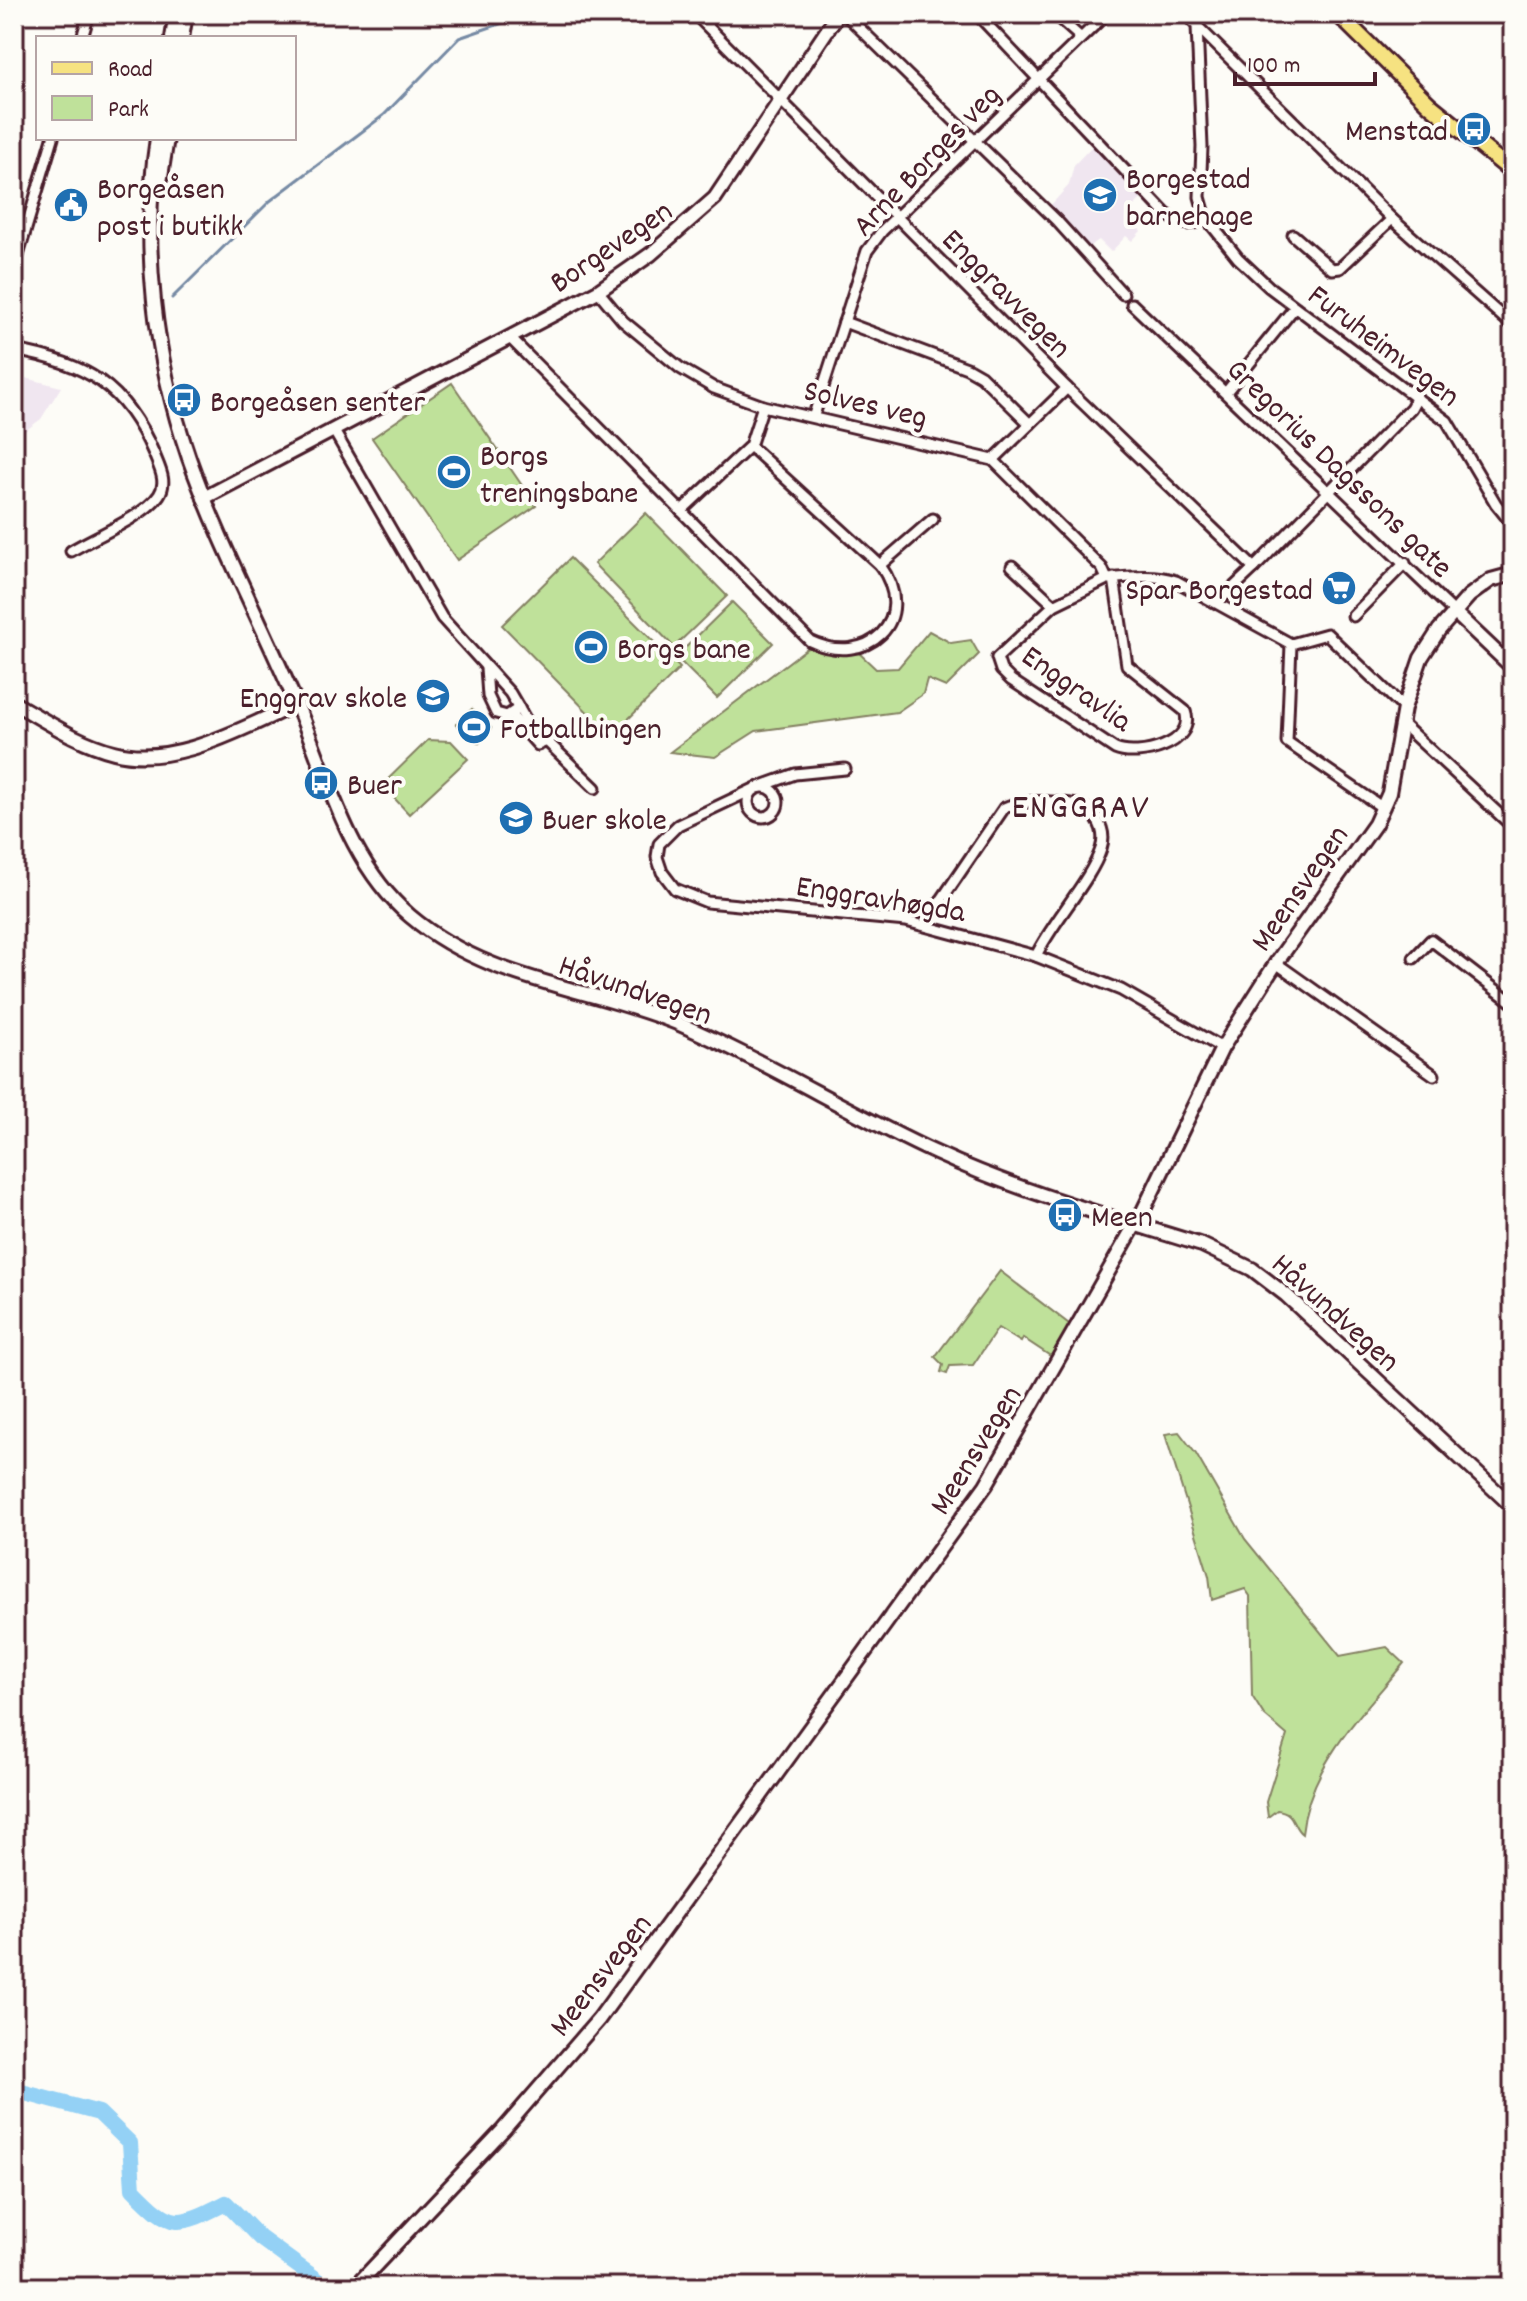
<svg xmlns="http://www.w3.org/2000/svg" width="1527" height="2301" viewBox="0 0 1527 2301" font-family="Dekko,sans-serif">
	<rect width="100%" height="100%" fill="#fdfcf7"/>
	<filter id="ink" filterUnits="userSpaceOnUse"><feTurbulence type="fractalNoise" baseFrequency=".0125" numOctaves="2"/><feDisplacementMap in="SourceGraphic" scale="16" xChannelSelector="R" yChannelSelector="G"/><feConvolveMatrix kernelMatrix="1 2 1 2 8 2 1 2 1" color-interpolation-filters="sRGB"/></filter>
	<g filter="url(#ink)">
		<g fill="#f0e6f0">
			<polygon points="1093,145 1139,192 1141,199 1126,214 1141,231 1132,241 1126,236 1111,252 1099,240 1087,248 1050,206 1069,185 1074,165"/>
			<polygon points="14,375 61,387 41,419 14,439"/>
		</g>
		<g fill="#bfe19a" stroke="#848062" stroke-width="2">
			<polygon points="452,383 536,506 457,560 372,438"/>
			<polygon points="646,513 727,596 674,647 594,564"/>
			<polygon points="570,558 680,668 611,736 502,625"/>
			<polygon points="732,602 773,643 717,698 676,657"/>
			<polygon points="929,631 951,643 971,640 979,654 946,687 927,679 923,694 897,712 756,731 715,757 670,752 814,643 834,652 858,652 876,669 898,668"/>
			<polygon points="472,709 491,728 479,743 456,724"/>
			<polygon points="428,740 451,741 468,759 409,814 382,785"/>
			<polygon points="1000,1271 1073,1327 1055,1359 1023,1338 1021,1342 998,1328 973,1365 950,1366 947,1374 941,1372 943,1365 935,1357"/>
			<path d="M1179 1432 1196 1454 1245 1539 1340 1656 1387 1647 1404 1663C1361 1715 1309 1765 1302 1834 1291 1826 1296 1812 1277 1810L1268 1817 1266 1802 1287 1735 1264 1715 1252 1696 1250 1596 1245 1589 1212 1600 1209 1576 1165 1434Z"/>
		</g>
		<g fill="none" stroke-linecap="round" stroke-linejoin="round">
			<g stroke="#768aa4" stroke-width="3">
				<polyline points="172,298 270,201 384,115 459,38 517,18 520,14"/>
				<polyline points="305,2280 312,2274"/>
			</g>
			<path stroke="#94d1f5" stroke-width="16" d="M14 2090 99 2113 130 2143 133 2189C173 2230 176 2228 226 2203L260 2238 327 2287"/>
			<g stroke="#4a1f2b" stroke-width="15">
				<g id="street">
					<polyline points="695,14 1067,388 1254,568 1218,602"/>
					<polyline points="845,14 1056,220 1123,294"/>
					<path d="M977 14 1165 213C1180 224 1189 228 1206 218L1200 197 1202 147 1197 26 1186 14"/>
					<polyline points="1054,14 1080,37"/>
					<polyline points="1197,26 1392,219 1513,326"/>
					<polyline points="82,38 89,14"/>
					<polyline points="1206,218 1238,258 1269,287 1447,421 1496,504 1513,525"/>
					<polyline points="1293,235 1332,269 1340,268 1392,219"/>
					<polyline points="14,269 53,138"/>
					<polyline points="598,291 623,321 680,368 714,388 763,406 993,460 1102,568 1107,579"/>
					<polyline points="1132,304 1453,611"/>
					<polyline points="844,322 967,368 981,376 1030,424"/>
					<path d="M510 338 810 641C866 668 920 621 880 565L750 446"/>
					<path d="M14 350C86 363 125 385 154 454 159 467 168 482 159 495 145 516 94 537 71 551"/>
					<polyline points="1227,391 1295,307"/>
					<polyline points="814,415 867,251 882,231 1106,14"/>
					<polyline points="334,431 442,618 510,693 527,722 595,788"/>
					<polyline points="993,460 1067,388"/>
					<polyline points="681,511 750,446 763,406"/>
					<polyline points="880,565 933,519"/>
					<polyline points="1012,566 1054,605"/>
					<polyline points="1254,568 1411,408 1417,397"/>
					<path d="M1114 578 1127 665 1185 711C1197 744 1138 759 1115 749L1011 680 1001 670 997 658 1054 605 1107 579C1131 577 1153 574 1176 581L1291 644 1327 634 1404 708"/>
					<polyline points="1353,616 1405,563"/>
					<polyline points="1291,644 1287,742 1383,808"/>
					<polyline points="486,668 488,696 496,713 507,716 519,708"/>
					<polyline points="511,715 538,745 547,741"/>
					<polyline points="1402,724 1513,827"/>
					<polyline points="845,769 795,774 756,788 678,825 659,844 657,857 662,872 675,889 707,902 906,921 1036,956 1121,990 1222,1048"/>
					<circle cx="763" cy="802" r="15"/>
					<path d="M925 924 1004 808C1023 799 1050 801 1071 804 1093 806 1108 828 1101 849 1091 880 1052 922 1036 956"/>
					<polyline points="1414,958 1431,940 1513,1003"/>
					<polyline points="1276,963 1434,1075"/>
				</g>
			</g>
			<g stroke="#4a1f2b" stroke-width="18">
				<g id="secondary">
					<polyline points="172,38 176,14"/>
					<polyline points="182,38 186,14"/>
					<path d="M157 138C141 244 154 357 189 458 219 543 263 625 298 708 329 780 348 863 410 916 488 982 587 986 677 1023 766 1061 849 1113 936 1153 1023 1193 1112 1217 1202 1245L1252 1269 1286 1295 1513 1507"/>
					<polyline points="159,189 167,138"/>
					<polyline points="204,498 598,291 651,254 715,198 838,14"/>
					<polyline points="1453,611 1513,668"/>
					<path d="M14 703C46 721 78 743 114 752 175 768 242 728 297 704"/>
					<polyline points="355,2287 503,2130 599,2019 986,1485 1143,1211 1222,1048 1276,963 1375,824 1389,793 1404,708 1421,658 1439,630 1469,596 1491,580 1513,574"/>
				</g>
			</g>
			<g stroke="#4a1f2b" stroke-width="20">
				<polyline id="primary" points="1338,14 1430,105 1513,172"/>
			</g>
			<use href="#street" stroke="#fdfcf7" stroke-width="9"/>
			<use href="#secondary" stroke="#fdfcf7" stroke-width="12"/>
			<use href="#primary" stroke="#f6e281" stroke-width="14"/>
		</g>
	</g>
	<defs>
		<g id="bus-disc" transform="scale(1.8)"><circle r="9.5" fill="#1f6fb2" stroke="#fdfcf7"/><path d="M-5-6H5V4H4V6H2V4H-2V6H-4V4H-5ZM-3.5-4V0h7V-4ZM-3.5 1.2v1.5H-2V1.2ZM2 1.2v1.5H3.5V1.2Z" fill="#fff"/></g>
		<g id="school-disc" transform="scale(1.8)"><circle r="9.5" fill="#1f6fb2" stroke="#fdfcf7"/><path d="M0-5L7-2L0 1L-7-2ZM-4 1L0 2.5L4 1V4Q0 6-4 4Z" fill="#fff"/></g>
		<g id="civic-disc" transform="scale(1.8)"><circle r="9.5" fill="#1f6fb2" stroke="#fdfcf7"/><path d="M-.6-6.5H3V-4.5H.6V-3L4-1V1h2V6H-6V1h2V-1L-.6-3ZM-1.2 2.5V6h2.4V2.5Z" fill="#fff"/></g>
		<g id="stadium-disc" transform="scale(1.8)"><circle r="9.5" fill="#1f6fb2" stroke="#fdfcf7"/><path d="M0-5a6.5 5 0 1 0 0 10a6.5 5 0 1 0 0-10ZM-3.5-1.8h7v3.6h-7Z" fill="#fff"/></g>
		<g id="supermarket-disc" transform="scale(1.8)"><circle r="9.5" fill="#1f6fb2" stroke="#fdfcf7"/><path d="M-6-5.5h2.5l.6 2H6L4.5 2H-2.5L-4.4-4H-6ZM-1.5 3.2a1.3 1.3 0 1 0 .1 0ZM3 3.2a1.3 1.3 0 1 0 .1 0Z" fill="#fff"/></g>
	</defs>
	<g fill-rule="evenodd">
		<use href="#bus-disc" x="1474" y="129"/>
		<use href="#school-disc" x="1100" y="195"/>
		<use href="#civic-disc" x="71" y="205"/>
		<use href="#bus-disc" x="184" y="400"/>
		<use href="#stadium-disc" x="454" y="472"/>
		<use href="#supermarket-disc" x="1339" y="588"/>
		<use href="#stadium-disc" x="591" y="647"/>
		<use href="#school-disc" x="433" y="696"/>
		<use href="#stadium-disc" x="474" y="727"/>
		<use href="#bus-disc" x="321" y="783"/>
		<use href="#school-disc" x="516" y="818"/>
		<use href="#bus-disc" x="1065" y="1215"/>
	</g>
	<g text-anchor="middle" stroke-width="8" stroke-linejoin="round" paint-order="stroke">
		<g font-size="32" fill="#4a1f2b" stroke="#fdfcf7" text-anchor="start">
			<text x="1448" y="140" text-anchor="end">Menstad</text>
			<text x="1126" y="188">Borgestad<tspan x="1126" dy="37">barnehage</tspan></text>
			<text x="97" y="198">Borgeåsen<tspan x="97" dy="37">post i butikk</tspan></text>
			<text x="210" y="411">Borgeåsen senter</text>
			<text x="480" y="465">Borgs<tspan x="480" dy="37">treningsbane</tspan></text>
			<text x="1313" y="599" text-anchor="end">Spar Borgestad</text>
			<text x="617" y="658">Borgs bane</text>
			<text x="407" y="707" text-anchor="end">Enggrav skole</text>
			<text x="500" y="738">Fotballbingen</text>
			<text x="347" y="794">Buer</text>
			<text x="542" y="829">Buer skole</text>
			<text x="1091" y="1226">Meen</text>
		</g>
		<g font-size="32" fill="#4a1f2b" stroke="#fdfcf7">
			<text transform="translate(925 159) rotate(-46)" y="11">Arne Borges veg</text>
			<text transform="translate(610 245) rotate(-34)" y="11">Borgevegen</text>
			<text transform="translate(1008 292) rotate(45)" y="11">Enggravvegen</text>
			<text transform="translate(1385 344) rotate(37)" y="11">Furuheimvegen</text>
			<text transform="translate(866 402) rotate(13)" y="11">Solves veg</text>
			<text transform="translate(1341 467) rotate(44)" y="11">Gregorius Dagssons gate</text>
			<text transform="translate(1078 687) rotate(35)" y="11">Enggravlia</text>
			<text transform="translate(1298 887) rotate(-55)" y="11">Meensvegen</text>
			<text transform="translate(881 897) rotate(9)" y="11">Enggravhøgda</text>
			<text transform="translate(636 988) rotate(19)" y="11">Håvundvegen</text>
			<text transform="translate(1337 1311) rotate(42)" y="11">Håvundvegen</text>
			<text transform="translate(974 1449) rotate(-58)" y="11">Meensvegen</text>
			<text transform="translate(599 1974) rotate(-52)" y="11">Meensvegen</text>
		</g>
		<g font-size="36" letter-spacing="2" fill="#4a1f2b" stroke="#fdfcf7">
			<text x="1081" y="817">ENGGRAV</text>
		</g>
	</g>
	<rect width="1527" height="2301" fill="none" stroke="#fdfcf7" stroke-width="48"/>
	<rect x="24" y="24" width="1479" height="2253" fill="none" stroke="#4a1f2b" stroke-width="3" filter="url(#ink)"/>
	<rect x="36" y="36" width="260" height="104" fill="#fdfcf7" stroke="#b5a4a5" stroke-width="2"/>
	<rect x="52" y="62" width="40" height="12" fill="#f6e281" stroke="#b5a4a5" stroke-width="2"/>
	<text x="108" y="76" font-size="24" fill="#4a1f2b">Road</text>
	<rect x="52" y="96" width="40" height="24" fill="#bfe19a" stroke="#b5a4a5" stroke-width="2"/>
	<text x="108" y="116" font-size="24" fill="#4a1f2b">Park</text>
	<path d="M1235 72v12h140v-12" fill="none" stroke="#4a1f2b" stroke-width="4"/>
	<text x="1247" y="72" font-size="24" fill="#4a1f2b" stroke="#fdfcf7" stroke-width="6" paint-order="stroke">100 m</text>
</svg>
